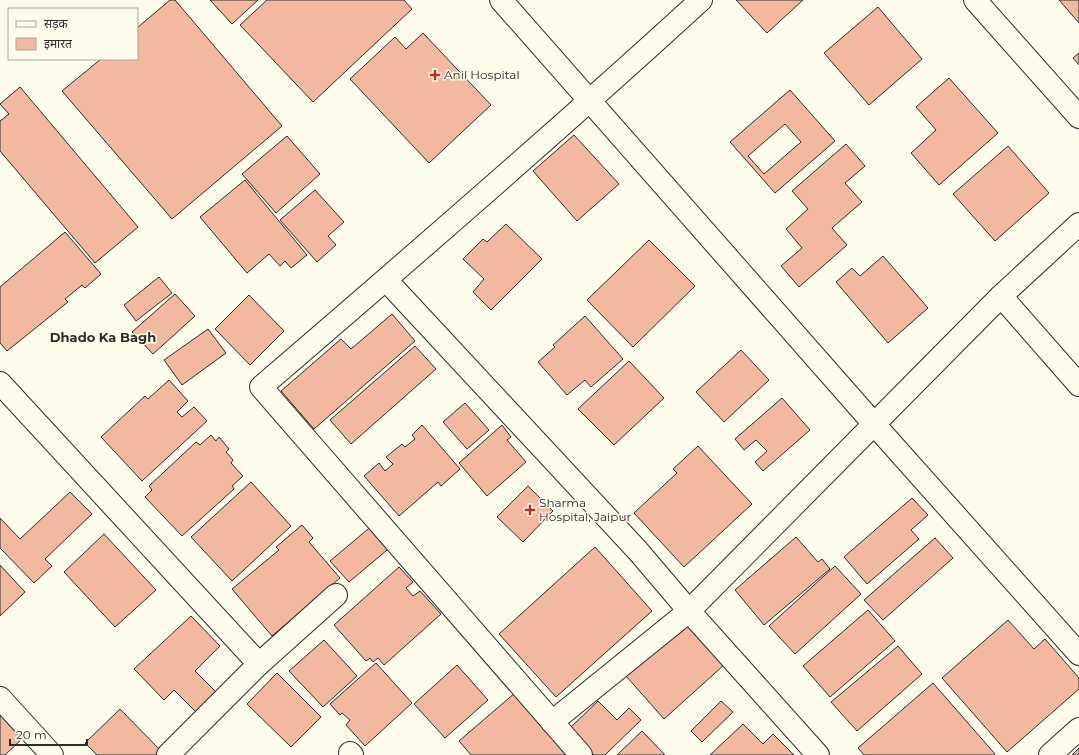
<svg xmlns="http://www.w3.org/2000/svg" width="1079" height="755" viewBox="0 0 1079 755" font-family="Montserrat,'Noto Sans Devanagari',sans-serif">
	<rect width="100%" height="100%" fill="#fdfbea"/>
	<g fill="#f2b8a0" stroke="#2b2b2b" fill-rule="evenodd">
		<polygon points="170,0 175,0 282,126 172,219 62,91 101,59 137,59 137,28"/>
		<polygon points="210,0 258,0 232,24"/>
		<polygon points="267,0 404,0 412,9 313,102 240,25"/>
		<polygon points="736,0 803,0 767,33"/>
		<polygon points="1059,0 1079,0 1079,23"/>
		<polygon points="878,7 922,59 869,105 824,53"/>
		<polygon points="423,33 491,105 429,163 350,79 395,37 406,49"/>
		<polygon points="1079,53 1079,65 1073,58"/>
		<polygon points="949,78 998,133 939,185 911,153 936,130 916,107"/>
		<polygon points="20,87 138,227 95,263 0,151 0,121 9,114 0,104"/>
		<path d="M790 90 835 141 775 193 730 142ZM785 124 801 142 764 174 748 156Z"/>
		<polygon points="574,135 619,184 577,221 533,171"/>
		<polygon points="287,136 320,174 276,213 242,174"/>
		<polygon points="846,144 865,166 845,183 862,202 832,228 847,245 799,287 781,266 802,248 786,229 808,209 792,191"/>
		<polygon points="1008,146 1049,193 995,241 953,194"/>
		<polygon points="245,180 307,255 291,268 285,261 280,266 269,254 247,273 200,217"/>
		<polygon points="315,190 344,222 328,236 336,245 317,262 280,220"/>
		<polygon points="506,224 542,259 491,310 473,292 484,279 463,259 483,239 487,242"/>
		<polygon points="65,232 101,274 85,288 82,285 65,299 68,302 7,351 0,343 0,287"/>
		<polygon points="649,240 695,286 633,347 587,300"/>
		<polygon points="883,256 928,308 888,343 836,282 852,268 860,276"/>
		<polygon points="159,277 172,293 136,321 124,305"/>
		<polygon points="175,294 195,316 153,354 132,332"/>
		<polygon points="249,295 284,331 250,365 215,329"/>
		<polygon points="392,314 415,341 314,429 281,391 341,339 351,349"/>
		<polygon points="585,316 623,359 591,387 585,380 567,395 538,362 555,347 553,345"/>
		<polygon points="208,329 226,353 182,385 164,360"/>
		<polygon points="415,346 436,369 351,444 330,420"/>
		<polygon points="741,350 769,380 724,422 696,392"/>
		<polygon points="629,361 664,398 614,445 578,409"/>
		<polygon points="169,380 188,401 177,412 182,417 194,407 207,421 142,481 101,437 145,396 148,399"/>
		<polygon points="782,398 810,430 763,471 755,462 767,451 756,440 744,450 735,439"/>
		<polygon points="465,403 489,430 467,449 443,422"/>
		<polygon points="422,425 460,469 441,486 438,482 399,516 364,476 379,463 385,471 393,464 386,457 402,444 405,447 415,439 412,435"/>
		<polygon points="502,425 511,437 507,440 526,462 487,496 459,463"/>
		<polygon points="211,435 216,441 219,437 229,449 226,452 233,460 231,463 243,476 232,486 234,489 182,536 145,497 152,490 149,486 196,442 200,445"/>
		<polygon points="698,446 752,504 684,567 634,513 677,473 673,469"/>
		<polygon points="251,482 291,526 232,581 191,537"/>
		<polygon points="528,486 553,511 523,542 497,517"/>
		<polygon points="70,492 92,514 45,559 52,566 34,583 0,548 0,518 20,539"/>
		<polygon points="912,498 928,515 911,530 919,539 867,584 844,557"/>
		<polygon points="374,524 393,545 349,582 330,561"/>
		<polygon points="302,525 313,538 309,542 340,578 272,636 232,589 279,550 276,547"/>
		<polygon points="104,534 156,590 115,627 64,572"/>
		<polygon points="796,537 818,562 822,559 830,569 764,625 735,590"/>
		<polygon points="935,538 953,558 883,620 864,600"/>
		<polygon points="595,547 652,611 556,697 499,634"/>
		<polygon points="0,565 25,592 0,616"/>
		<polygon points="835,566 861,594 795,654 769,626"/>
		<polygon points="399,567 413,582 406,588 413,596 420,591 441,614 384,665 378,658 373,662 370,658 366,661 334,625"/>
		<polygon points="868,610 895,641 830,697 803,666"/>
		<polygon points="191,616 220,646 195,671 217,693 196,712 174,690 164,700 134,669"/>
		<polygon points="1008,620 1034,649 1045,639 1079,678 1079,689 1007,752 942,678"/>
		<polygon points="685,623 724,665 664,719 626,676"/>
		<polygon points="324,640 357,676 323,707 289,671"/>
		<polygon points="898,646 922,674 857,731 831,702"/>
		<polygon points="376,663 412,703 365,746 346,725 350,720 342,713 340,715 330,704"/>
		<polygon points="457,665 488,700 445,738 414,704"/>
		<polygon points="277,673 321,717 291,747 247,704"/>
		<polygon points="933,683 995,754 994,755 864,755 858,748"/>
		<polygon points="516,692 568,751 564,755 471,755 459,741"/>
		<polygon points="598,701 617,720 629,708 641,720 605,755 594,755 569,729"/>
		<polygon points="721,701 733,712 702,742 691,731"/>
		<polygon points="120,709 165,755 97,755 85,743"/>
		<polygon points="0,713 24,737 5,755 0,755"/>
		<polygon points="743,724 763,744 773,734 794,755 710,755"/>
		<polygon points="642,731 665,755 617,755"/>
		<polygon points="1079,748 1079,755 1072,755"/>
	</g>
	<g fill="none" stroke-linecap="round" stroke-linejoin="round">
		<g stroke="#2b2b2b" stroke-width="24">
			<g id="minor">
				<polyline points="501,0 874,424 1079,654"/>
				<polyline points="386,280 638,551 689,611 818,755"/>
				<polyline points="1001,296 1079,385"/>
				<polyline points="0,383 259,664 168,755"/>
				<polyline points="259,664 336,595"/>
				<polyline points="0,698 52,755"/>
				<polyline points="552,722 689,611 1001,296 1079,224"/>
				<polyline points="350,753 352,755"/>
				<path d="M581 755 261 387C409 260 557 132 701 0"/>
				<polyline points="1050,755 1079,729"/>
			</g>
		</g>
		<g stroke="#2b2b2b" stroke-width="24">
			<polyline id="tertiary" points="975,0 1079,117"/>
		</g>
		<use href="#minor" stroke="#fdfbea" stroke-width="22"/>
		<use href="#tertiary" stroke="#fdfbea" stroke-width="22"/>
	</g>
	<g fill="#c62828" stroke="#fdfbea" stroke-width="1.5">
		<path d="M433 69h4v4h4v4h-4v4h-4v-4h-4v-4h4z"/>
		<path d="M528 504h4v4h4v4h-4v4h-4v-4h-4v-4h4z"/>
	</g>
	<g text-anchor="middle" stroke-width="3" stroke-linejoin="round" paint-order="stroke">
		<g font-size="12" fill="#2b2b2b" stroke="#fdfbea" text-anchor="start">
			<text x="444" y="79">Anil Hospital</text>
			<text x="539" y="507">Sharma<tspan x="539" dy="14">Hospital, Jaipur</tspan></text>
		</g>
		<g font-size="13" font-weight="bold" fill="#2b2b2b" stroke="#fdfbea">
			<text x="103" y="342">Dhado Ka Bagh</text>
		</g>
	</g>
	<rect x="8" y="8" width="130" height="52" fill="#fdfbea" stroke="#a9a89e"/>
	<rect x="16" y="21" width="20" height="6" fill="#fdfbea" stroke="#a9a89e"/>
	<text x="44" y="28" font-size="12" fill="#2b2b2b">सड़क</text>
	<rect x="16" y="38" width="20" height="12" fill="#f2b8a0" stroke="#a9a89e"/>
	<text x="44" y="48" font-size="12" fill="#2b2b2b">इमारत</text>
	<path d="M10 739v6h77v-6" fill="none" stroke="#2b2b2b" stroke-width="2"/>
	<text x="16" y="739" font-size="12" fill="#2b2b2b" stroke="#fdfbea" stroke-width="3" paint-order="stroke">20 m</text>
</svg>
